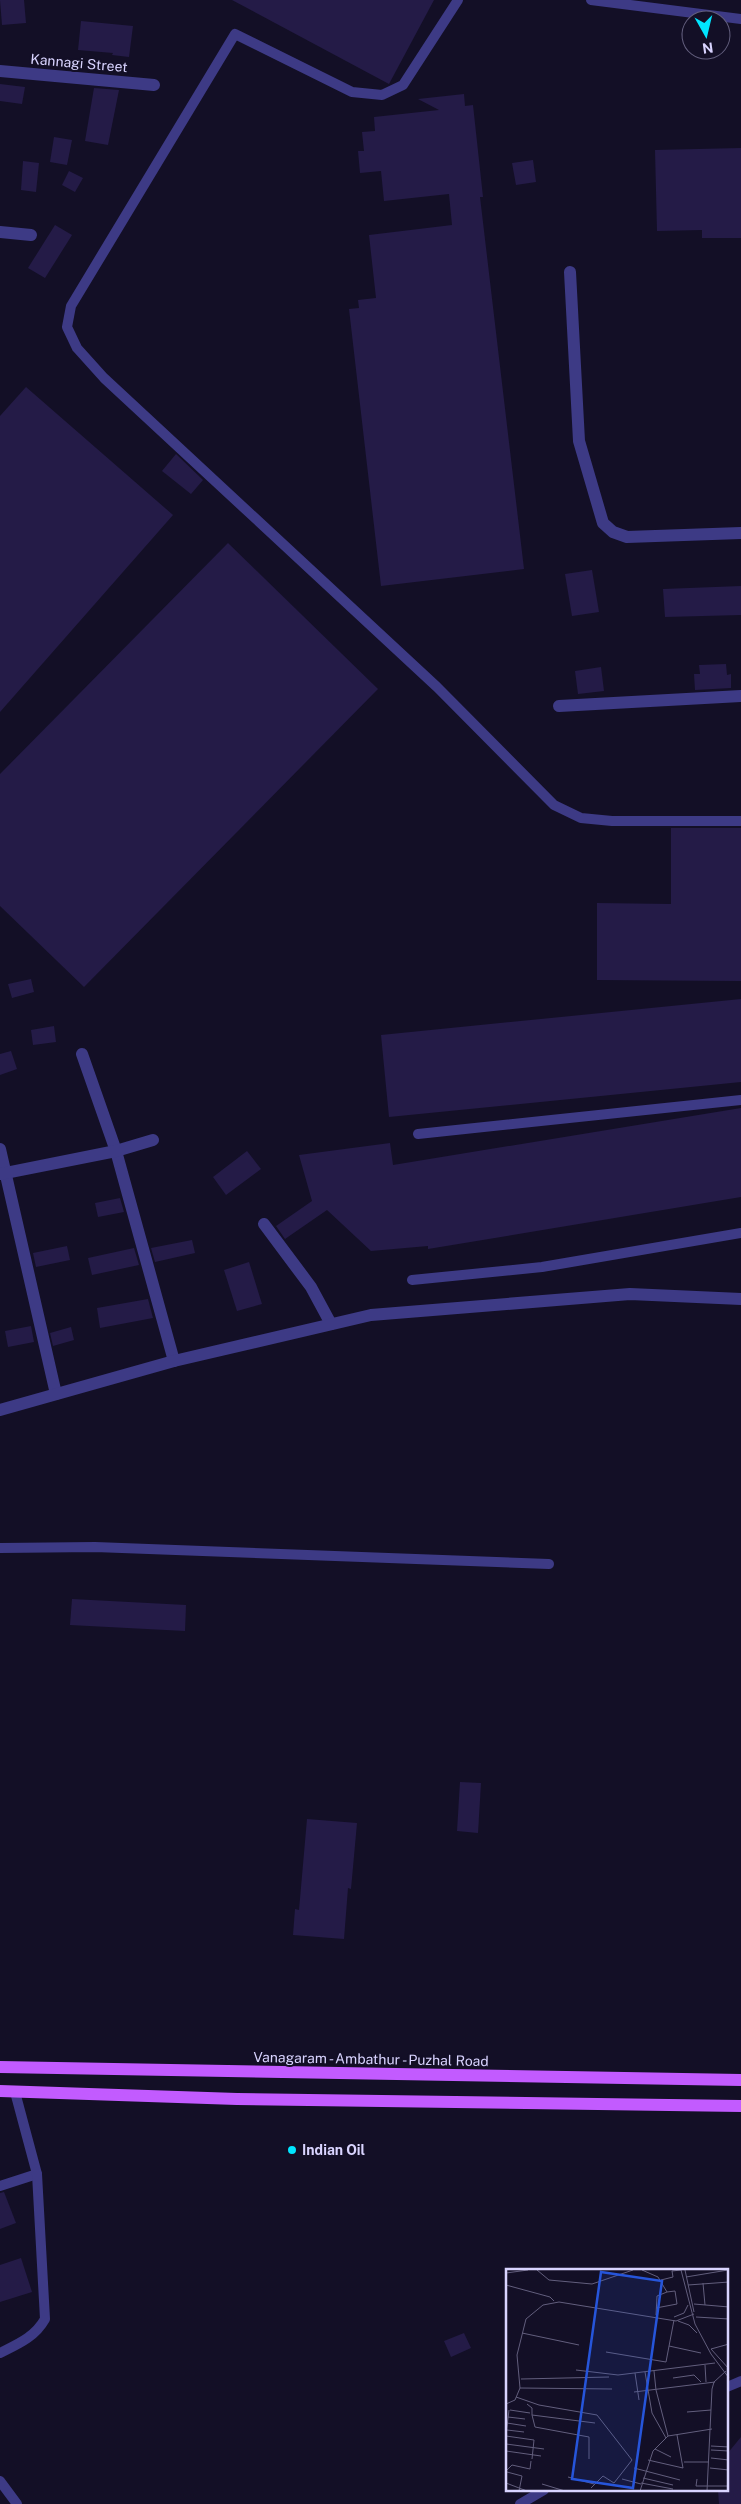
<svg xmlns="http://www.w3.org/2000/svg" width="741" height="2504" viewBox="0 0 741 2504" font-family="'Public Sans',sans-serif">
	<rect width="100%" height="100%" fill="#130f26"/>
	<g fill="#241b47">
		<polygon points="0,0 24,0 26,23 2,25"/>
		<polygon points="232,0 434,0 389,84"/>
		<polygon points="81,21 133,26 129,57 112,55 113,53 78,50"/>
		<polygon points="0,84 25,87 22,104 0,101"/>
		<polygon points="94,88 119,90 108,145 85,141"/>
		<polygon points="464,94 465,106 473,105 483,197 480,197 524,569 381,586 349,309 359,308 358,300 376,298 369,235 452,225 449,194 384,201 381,171 360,173 358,151 364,151 362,132 375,131 374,117 439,110 418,99"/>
		<polygon points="54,137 72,140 67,165 50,162"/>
		<polygon points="741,148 741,238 702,238 702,230 657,231 655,150"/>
		<polygon points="533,160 536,182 516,185 512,163"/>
		<polygon points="23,161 39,163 36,192 21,190"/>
		<polygon points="69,171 83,178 75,192 62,185"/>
		<polygon points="55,225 72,235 45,278 28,268"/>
		<polygon points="26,387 173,515 0,712 0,416"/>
		<polygon points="176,454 203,480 191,494 162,471"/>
		<polygon points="228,543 378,689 84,987 0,906 0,774"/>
		<polygon points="592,570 599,612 572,616 565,574"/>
		<polygon points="741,586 741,615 665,617 663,589"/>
		<polygon points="726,664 727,675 731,674 731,688 695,690 694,674 700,674 699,665"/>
		<polygon points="601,667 604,691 578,694 575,671"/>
		<polygon points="671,828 741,828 741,981 597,980 597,903 671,904"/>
		<polygon points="31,979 34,992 12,998 8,984"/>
		<polygon points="741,999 741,1082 389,1117 381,1035"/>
		<polygon points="54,1026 56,1042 33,1045 31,1030"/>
		<polygon points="11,1051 17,1069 0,1075 0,1054"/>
		<polygon points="741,1108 741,1197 428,1249 428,1246 371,1251 327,1210 285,1239 276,1226 312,1201 299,1155 390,1143 393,1165"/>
		<polygon points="247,1151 261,1169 226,1195 213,1177"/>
		<polygon points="120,1198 124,1212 98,1217 95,1203"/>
		<polygon points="192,1240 195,1253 155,1262 151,1248"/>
		<polygon points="67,1246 70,1260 36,1267 33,1253"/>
		<polygon points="134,1248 139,1265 92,1275 88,1258"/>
		<polygon points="249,1262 262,1304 237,1311 224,1270"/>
		<polygon points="148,1299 153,1318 100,1328 97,1308"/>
		<polygon points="31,1326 34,1342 8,1347 5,1331"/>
		<polygon points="71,1327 74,1340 53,1346 50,1333"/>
		<polygon points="72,1599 186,1605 185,1631 70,1625"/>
		<polygon points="460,1782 481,1783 478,1833 457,1831"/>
		<polygon points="307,1819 357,1823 351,1889 348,1888 344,1939 293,1935 295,1909 299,1910"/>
		<polygon points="4,2192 16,2223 0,2229 0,2193"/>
		<polygon points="21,2258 32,2292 0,2302 0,2265"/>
		<polygon points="464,2333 471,2348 451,2357 444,2341"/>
		<polygon points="741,2437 741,2504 719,2504 718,2490 727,2490 727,2454"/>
	</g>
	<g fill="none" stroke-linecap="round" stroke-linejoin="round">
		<g stroke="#3d3a85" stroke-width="10">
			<polyline points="458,0 403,85 382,95 352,92 235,34 71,306 67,327 77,348 104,378 437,687 554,805 581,818 612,821 741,821"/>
			<polyline points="591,0 741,19"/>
			<polyline points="418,1134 741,1100"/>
			<polyline points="412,1280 542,1267 741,1233"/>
			<polyline points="0,1548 95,1547 549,1564"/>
			<polyline points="0,2186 37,2174"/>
			<path d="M0 2353C18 2344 35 2337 45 2319L37 2174 15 2092"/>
			<polyline points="727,2387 741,2381"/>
			<polyline points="0,2481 17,2504"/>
			<polyline points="520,2504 544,2490"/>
		</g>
		<g stroke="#3d3a85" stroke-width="12">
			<polyline points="0,71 154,85"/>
			<polyline points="0,232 31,235"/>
			<polyline points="570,272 579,441 603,523 613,532 627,537 741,533"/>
			<polyline points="559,706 741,696"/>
			<polyline points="82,1054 116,1151 174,1361"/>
			<polyline points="0,1149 56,1394"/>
			<polyline points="0,1174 116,1151 153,1140"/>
			<polyline points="264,1224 311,1287 331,1324"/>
			<polyline points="0,1410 174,1361 371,1315 630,1294 741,1299"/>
		</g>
		<g stroke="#c25bff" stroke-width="12">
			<polyline points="0,2067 741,2080"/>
			<polyline points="0,2091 237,2099 741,2106"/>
		</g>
	</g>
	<circle fill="#00e5ff" stroke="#130f26" stroke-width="2" cx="292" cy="2150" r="5"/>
	<g text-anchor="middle" stroke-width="4" stroke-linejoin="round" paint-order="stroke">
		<g font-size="14" fill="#d9d4ff" stroke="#130f26">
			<text transform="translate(79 63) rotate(5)" y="5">Kannagi Street</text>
			<text transform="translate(371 2059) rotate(1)" y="5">Vanagaram - Ambathur - Puzhal Road</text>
		</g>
		<g font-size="14" font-weight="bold" fill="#d9d4ff" stroke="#130f26" text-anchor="start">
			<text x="302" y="2155">Indian Oil</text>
		</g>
	</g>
	<g transform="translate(506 2269)">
		<rect width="222" height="222" fill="#130f26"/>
		<path fill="none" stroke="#625e7d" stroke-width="1" d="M31 1 43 11 86 15 127 1M136 1 152 8 161 23 151 27 150 46M175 1 189 55 205 85 223 109M179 1 188 43M0 4 22 1M180 8 222 1M155 11 167 8 166 2 175 1M197 14 199 36M0 16 44 28 48 32M182 16 223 13M188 35 223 38M150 39 171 35 169 22 161 23M168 48 178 44 182 36M190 48 223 50M172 52 183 56 191 64M16 64 73 76M163 77 195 84M205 80 223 100M205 80 223 75M100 83 160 93 168 51M199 96 200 113M0 98V114M70 101 112 106 209 94M148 102 150 121 162 167M139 103 146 144 160 169M129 104 133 131M167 109 188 106 195 113M15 110 103 108M14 119 106 120M128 123 209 113M10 128 33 136 91 146 126 191 108 214 97 207 85 219M0 135 9 131 14 119 11 86 20 50 37 36 53 33 170 52 188 45M21 135 26 139V146L89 154M4 141 24 144M181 143 205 141M26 146 29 158 83 168V190M2 148 19 150M1 154 20 157M1 161 18 163M0 166 3 141M0 167 28 171 26 190M0 175 38 180M205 177 223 178M149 180 165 188M205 181 223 182M0 182 35 187M205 189 223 191M142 191 177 199 171 166M178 193H203M128 199 174 211M204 199 223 201M0 202 6 196 24 200 25 192M1 203 16 207 13 222M62 208 88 215M137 209 167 216M116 210 135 215M191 210 190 217H223M0 214 21 222M135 214 167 220M36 215 59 222M134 222 147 182 162 167 206 160M201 222 206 120 208 113 220 102"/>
		<path fill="#2655da" fill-opacity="0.15" stroke="#2655da" stroke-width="2.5" d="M95 3 156 12 127 219 66 210Z"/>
		<rect width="222" height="222" fill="none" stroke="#d9d4ff" stroke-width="2.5"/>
	</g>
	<g transform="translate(706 35) rotate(172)"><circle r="24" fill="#130f26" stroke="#625e7d"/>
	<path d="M0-4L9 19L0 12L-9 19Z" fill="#00e5ff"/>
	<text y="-8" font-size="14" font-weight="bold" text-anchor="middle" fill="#d9d4ff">N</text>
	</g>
</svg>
